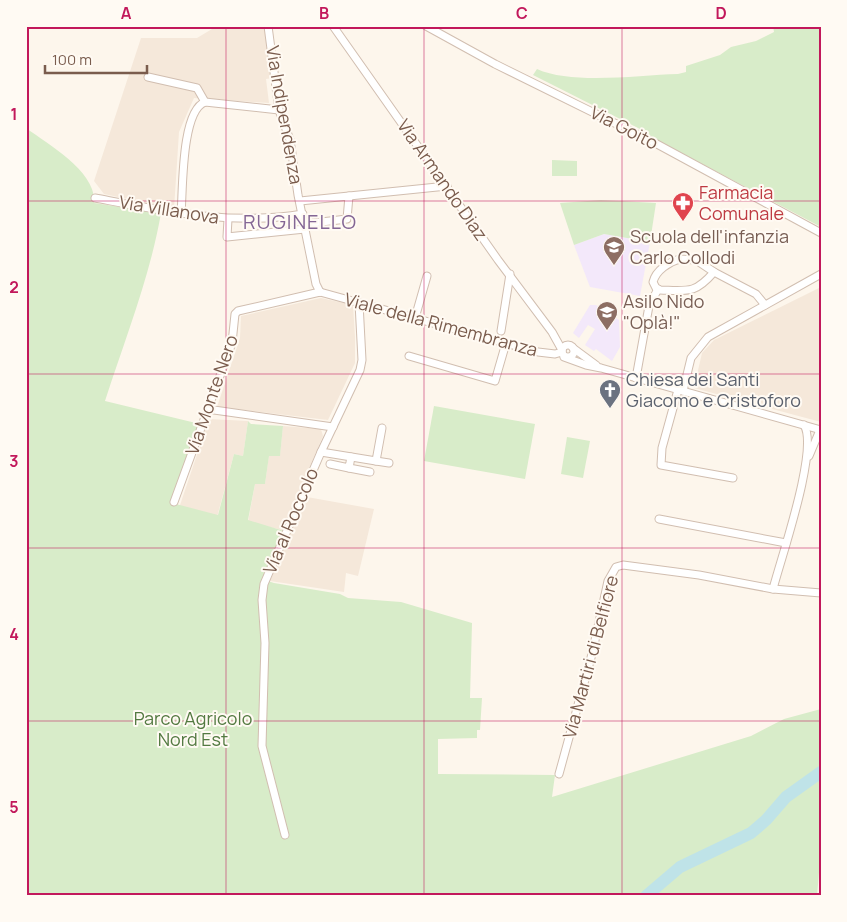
<svg xmlns="http://www.w3.org/2000/svg" width="847" height="922" viewBox="0 0 847 922" font-family="Manrope,sans-serif">
	<rect width="100%" height="100%" fill="#fdf6ec"/>
	<g fill="#f5e8da">
		<polygon points="217,26 265,26 272,78 266,79 269,103 194,98 179,132 174,209 104,194 94,181 141,38 197,38"/>
		<polygon points="821,287 821,422 694,388 702,353 714,340"/>
		<polygon points="321,298 353,305 355,337 355,363 328,420 217,407 240,338 241,316"/>
		<polygon points="209,419 248,421 243,456 234,454 217,517 179,508"/>
		<polygon points="283,426 321,429 323,436 282,530 248,522 255,484 265,484 269,455 280,455"/>
		<polygon points="307,497 374,509 358,576 346,573 344,592 270,581"/>
	</g>
	<g fill="#f3e8fa">
		<polygon points="604,234 650,242 640,296 590,287 574,245"/>
		<polygon points="590,305 596,305 619,320 620,347 612,361 596,349 594,351 585,345 595,329 588,325 579,338 573,333"/>
	</g>
	<g fill="#d8ecc9">
		<path d="M773 26H821V227L655 139 640 129 533 75 537 69C572 85 639 75 678 74L686 72V66L720 55 731 47 756 41 774 32Z"/>
		<path d="M26 128C49 145 97 172 94 203L161 213C150 277 125 339 105 401L200 424 176 504 218 515 234 454 243 456 248 421 251 424 283 426 280 456H269L265 484H255L248 520 284 531 265 580 274 583 340 594 348 598 401 602 472 623 470 698H482L480 730H477V738L438 739V774L555 775 552 797 751 736 784 719 821 709V849L817 896H26Z"/>
		<polygon points="552,160 577,161 577,176 552,176"/>
		<polygon points="601,200 656,203 650,242 604,234 574,245 560,203"/>
		<polygon points="434,406 535,424 525,479 424,461"/>
		<polygon points="567,437 590,441 583,478 561,474"/>
	</g>
	<g fill="none" stroke-linecap="round" stroke-linejoin="round">
		<polyline stroke="#bfe3e8" stroke-width="12" points="646,896 680,867 751,833 766,820 786,797 821,772"/>
		<g stroke="#d1beb0" stroke-width="9">
			<g id="minor">
				<polyline points="268,26 279,110 290,140 298,195 316,284 320,292"/>
				<polyline points="333,26 498,260 552,332 562,350"/>
				<polyline points="426,26 495,64 655,143 821,233"/>
				<polyline points="148,77 197,88 205,102"/>
				<path d="M95 198C164 211 233 226 303 214"/>
				<polyline points="300,201 447,186"/>
				<path d="M181 214C183 191 181 111 205 102L279 110"/>
				<polyline points="228,219 227,237 305,229"/>
				<polyline points="304,224 347,219 349,196"/>
				<path d="M680 259 696 260 714 272C695 294 688 291 660 290L656 288 653 282C656 270 669 262 680 259Z"/>
				<polyline points="714,272 756,294 765,305"/>
				<polyline points="320,292 538,352 555,354 562,352"/>
				<polyline points="415,318 427,276"/>
				<polyline points="501,331 510,274"/>
				<circle cx="568" cy="351" r="6"/>
				<polyline points="573,348 596,365"/>
				<polyline points="409,356 495,381 506,343"/>
				<polyline points="564,357 586,365 601,368 821,430"/>
				<polyline points="636,378 649,306 658,289"/>
				<polyline points="678,390 662,448 661,465 733,478"/>
				<polyline points="683,391 691,358 708,337 821,274"/>
				<polyline points="207,409 333,427"/>
				<polyline points="321,452 376,461 382,428"/>
				<polyline points="809,456 820,430"/>
				<polyline points="376,461 389,463"/>
				<polyline points="330,464 349,468 351,457"/>
				<polyline points="349,468 370,472"/>
				<polyline points="174,502 232,343 235,314 238,311 320,292"/>
				<polyline points="659,519 786,543"/>
				<path d="M773 589C781 558 819 449 804 425"/>
				<polyline points="559,774 592,654 608,581 616,567 623,565 699,575 773,589 821,593"/>
				<polyline points="285,835 262,746 265,643 262,600 264,584 321,452 360,370 362,360 359,303"/>
			</g>
		</g>
		<use href="#minor" stroke="#fff" stroke-width="7"/>
	</g>
	<path fill="none" stroke="#c2185b" stroke-width="1" stroke-opacity="0.55" d="M226 26V896M424 26V896M622 26V896M26 201H821M26 374H821M26 548H821M26 721H821"/>
	<defs>
		<g id="pharmacy-pin" transform="scale(1.125)"><path d="M0 17L-7.5 6A9.5 9.5 0 1 1 7.5 6Z" fill="#e0444e" stroke="#fffaf3"/><path d="M-2-6h4v4h4v4h-4v4h-4v-4h-4v-4h4Z" fill="#fff"/></g>
		<g id="school-pin" transform="scale(1.125)"><path d="M0 17L-7.5 6A9.5 9.5 0 1 1 7.5 6Z" fill="#8d6e63" stroke="#fffaf3"/><path d="M0-5L7-2L0 1L-7-2ZM-4 1L0 2.5L4 1V4Q0 6-4 4Z" fill="#fff"/></g>
		<g id="church-pin" transform="scale(1.125)"><path d="M0 17L-7.5 6A9.5 9.5 0 1 1 7.5 6Z" fill="#6b7280" stroke="#fffaf3"/><path d="M-1.2-6h2.4v3.5h3.3v2.4h-3.3V6h-2.4V-.1h-3.3v-2.4h3.3Z" fill="#fff"/></g>
	</defs>
	<g fill-rule="evenodd">
		<use href="#pharmacy-pin" x="683" y="203"/>
		<use href="#school-pin" x="614" y="247"/>
		<use href="#school-pin" x="607" y="312"/>
		<use href="#church-pin" x="610" y="390"/>
	</g>
	<g text-anchor="middle" stroke-width="4" stroke-linejoin="round" paint-order="stroke">
		<g font-size="18" fill="#7a5c4d" stroke="#fffaf3">
			<text transform="translate(284 115) rotate(80)" y="6">Via Indipendenza</text>
			<text transform="translate(624 128) rotate(27)" y="6">Via Goito</text>
			<text transform="translate(442 180) rotate(55)" y="6">Via Armando Diaz</text>
			<text transform="translate(169 210) rotate(9)" y="6">Via Villanova</text>
			<text transform="translate(441 325) rotate(15)" y="6">Viale della Rimembranza</text>
			<text transform="translate(212 395) rotate(-71)" y="6">Via Monte Nero</text>
			<text transform="translate(291 521) rotate(-67)" y="6">Via al Roccolo</text>
			<text transform="translate(591 657) rotate(-75)" y="6">Via Martiri di Belfiore</text>
		</g>
		<g font-size="18" fill="#be3a42" stroke="#fffaf3" text-anchor="start">
			<text x="699" y="199">Farmacia<tspan x="699" dy="21">Comunale</tspan></text>
		</g>
		<g font-size="18" fill="#785e54" stroke="#fffaf3" text-anchor="start">
			<text x="630" y="243">Scuola dell'infanzia<tspan x="630" dy="21">Carlo Collodi</tspan></text>
			<text x="623" y="308">Asilo Nido<tspan x="623" dy="21">"Oplà!"</tspan></text>
		</g>
		<g font-size="18" fill="#5b616d" stroke="#fffaf3" text-anchor="start">
			<text x="626" y="386">Chiesa dei Santi<tspan x="626" dy="21">Giacomo e Cristoforo</tspan></text>
		</g>
		<g font-size="18" fill="#537a41" stroke="#fffaf3">
			<text x="193" y="725">Parco Agricolo<tspan x="193" dy="21">Nord Est</tspan></text>
		</g>
		<g font-size="20" letter-spacing="1" fill="#846695" stroke="#fffaf3">
			<text x="300" y="229">RUGINELLO</text>
		</g>
	</g>
	<rect width="847" height="922" fill="none" stroke="#fffaf3" stroke-width="55"/>
	<path d="M45 65v8h102v-8" fill="none" stroke="#7a5c4d" stroke-width="2.5"/>
	<text x="52" y="65" font-size="15" fill="#7a5c4d" stroke="#fffaf3" stroke-width="4" paint-order="stroke">100 m</text>
	<rect x="28" y="28" width="792" height="866" fill="none" stroke="#c2185b" stroke-width="2"/>
	<g font-size="16" text-anchor="middle" font-weight="bold" fill="#c2185b">
		<text x="126" y="19">A</text>
		<text x="324" y="19">B</text>
		<text x="522" y="19">C</text>
		<text x="721" y="19">D</text>
		<text x="14" y="120">1</text>
		<text x="14" y="293">2</text>
		<text x="14" y="467">3</text>
		<text x="14" y="640">4</text>
		<text x="14" y="813">5</text>
	</g>
</svg>
